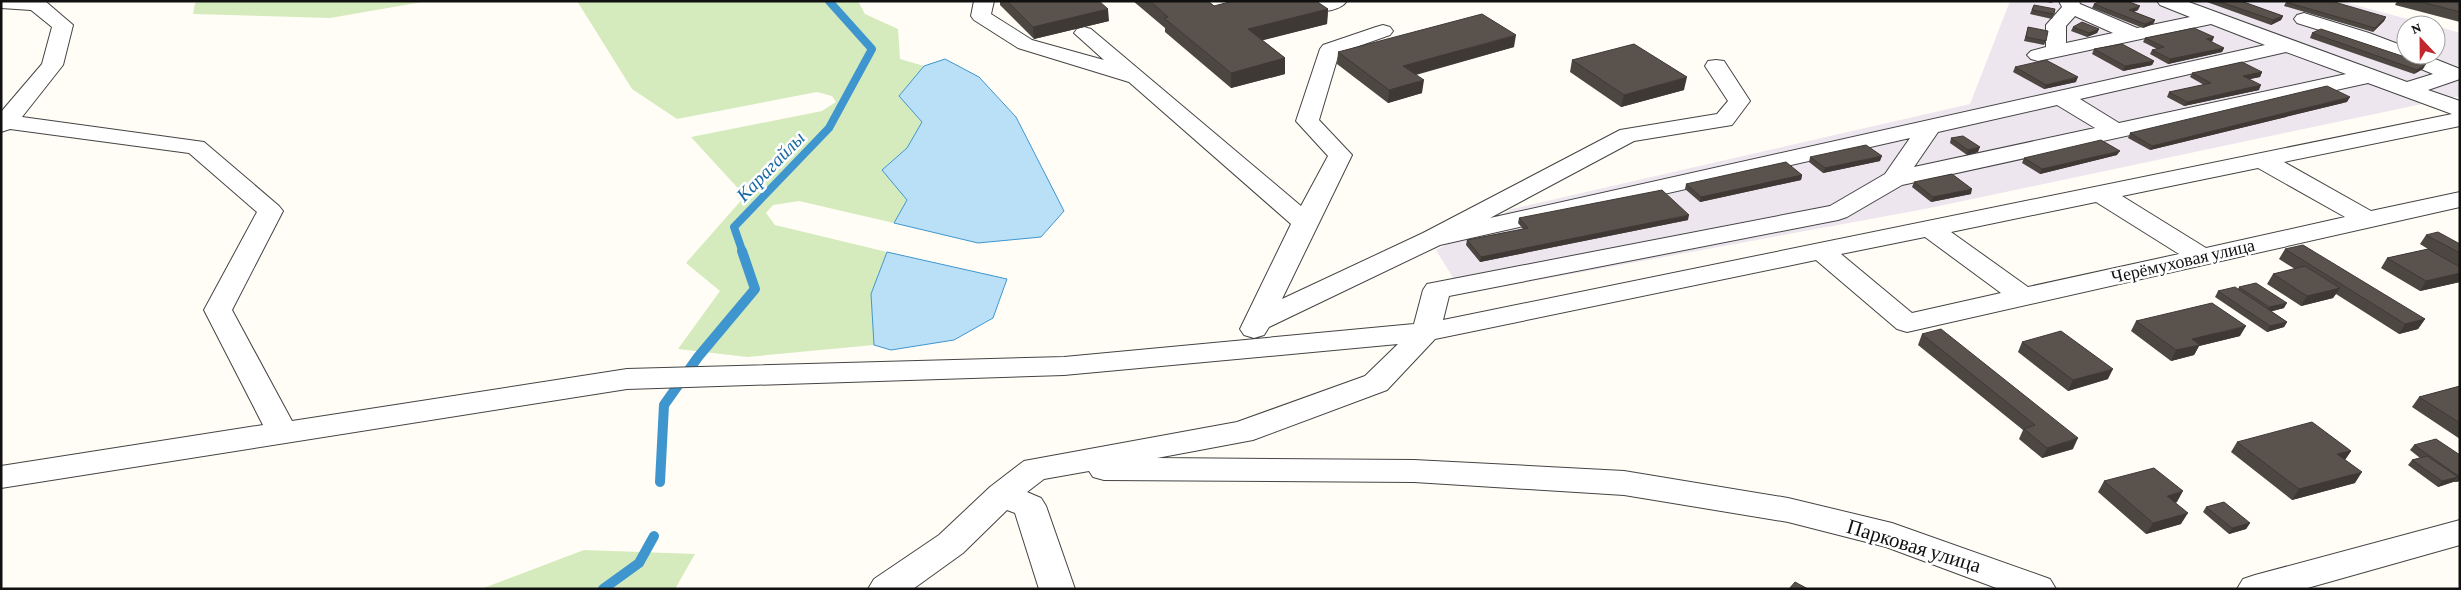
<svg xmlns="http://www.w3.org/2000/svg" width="2461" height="590" viewBox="0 0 2461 590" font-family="'Crimson Pro',serif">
	<rect width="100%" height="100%" fill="#fffdf5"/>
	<polygon fill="#eee6ef" points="2010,1 2340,1 2430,25 2406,25 2406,55 2436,55 2436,26 2460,33 2460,96 1925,209 1463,294 1436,250 1512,209 1970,104"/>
	<g fill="#d5ebbd">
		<polygon points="204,1 428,1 330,18 193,14 195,3"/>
		<polygon points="577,1 858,1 865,14 898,29 900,59 924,66 899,96 922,122 907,148 883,170 907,200 894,223 799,201 773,205 766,213 775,225 887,252 871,294 874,345 747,357 678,349 720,291 686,263 745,196 691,137 822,111 836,102 832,96 817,92 677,119 632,89"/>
		<polygon points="584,550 695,554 675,589 481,589"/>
	</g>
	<g fill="#b9e0f7" stroke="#3f96cf">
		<polygon points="945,59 979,77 1016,117 1064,211 1041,237 978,243 894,223 907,200 882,170 907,148 922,122 899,96 924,66"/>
		<polygon points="887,252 1007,279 993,318 954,340 891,350 874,345 871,294"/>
	</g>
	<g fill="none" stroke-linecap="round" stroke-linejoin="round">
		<polyline stroke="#3f96cf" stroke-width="8" points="743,253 734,227 829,128 872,49 829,1"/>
		<g stroke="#3f96cf" stroke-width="10">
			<polyline points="660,482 664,405 698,357 755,289 742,251"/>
			<polyline points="603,589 639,563 654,536"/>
		</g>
		<g stroke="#444" stroke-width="2">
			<g id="minor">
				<path d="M1 1H45L73 25 63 65 22 117 204 142 279 206 283 211 232 310 292 421 627 369 1064 357 1414 324 1423 290 1427 284 1830 206 1885 174 1910 138 1440 245 1269 327 1264 335 1254 338 1244 335 1240 329 1291 224 1129 82 1018 48 974 20 971 16 974 1H994L991 14 1032 40 1104 60 1074 33 1077 29 1084 27 1091 29 1301 206 1328 156 1296 121 1320 49 1323 45 1376 27 1383 25 1390 27 1393 31 1390 35 1339 53 1319 120 1352 155 1282 299 1423 233 1620 130 1717 114 1728 101 1705 66 1708 61 1716 60 1724 61 1750 101 1732 125 1634 141 1490 218 2265 45 2211 24 2038 61 2031 59 2027 55 2031 51 2046 47V25L2062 7 2059 1H2079L2080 4 2137 28 2190 17 2160 5 2157 1H2186L2407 82 2433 74 2355 41 2297 23 2294 19 2297 15 2304 13 2369 33 2406 47V55H2425L2460 69V79L2428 90 2460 101V126L2284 162 2371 211 2460 192V207L1907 332 1897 329 1816 260 1435 339 1387 390 1253 440 1157 458 1414 460 1624 471 1788 498 1892 523 2050 579 2056 589H1999L1886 547 1788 522 1624 495 1414 482 1104 480 1093 477 1089 471 1044 479 1027 492 1041 498 1046 506 1075 589H1039L1015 513 1007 510 963 553 913 589H868L874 579 939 535 990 487 1024 461 1237 422 1365 376 1398 344 1064 375 627 389 1 488V466L263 425 204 310 257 212 189 153 10 129 1 132V112L42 64 52 27 31 10 1 8ZM2075 16 2113 33 2066 43V26ZM2286 52 2346 74 2119 123 2080 99ZM2368 83 2452 114 1443 320 1449 296 1838 220 1847 217 1902 185ZM2057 105 2095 128 1914 167 1938 132ZM2258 168 2345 217 2206 248 2122 196ZM2096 202 2179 254 2028 287 1951 232ZM1925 237 2001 293 1912 313 1841 254Z"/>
				<path d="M1347 1C1341 10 1323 13 1314 10L1311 6 1316 1Z"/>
				<polygon points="2460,520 2460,545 2304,589 2237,589 2243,579 2255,575"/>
			</g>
		</g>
		<use href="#minor" fill="#fff" fill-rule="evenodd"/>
	</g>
	<g fill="#4d4742">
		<polygon points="1000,1 1099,1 1109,21 1034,39 1000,5"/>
		<polygon points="1133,1 1208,1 1214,6 1328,9 1327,24 1262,40 1285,58 1285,74 1231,88 1165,32 1165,28"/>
		<polygon points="2041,1 2053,1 2052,3"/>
		<polygon points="2095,1 2127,1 2138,10 2134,12 2155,20 2153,24 2143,28 2092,8 2094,4 2098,2"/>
		<polygon points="2204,1 2241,1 2283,16 2281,20 2271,25"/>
		<polygon points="2397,1 2460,1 2460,22 2395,5"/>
		<polygon points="2286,2 2386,17 2384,21 2373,32 2284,6"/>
		<polygon points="2034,5 2054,14 2052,19 2030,14"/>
		<polygon points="2028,27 2046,41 2044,45 2024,41"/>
		<polygon points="2073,27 2099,29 2097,33 2087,37 2071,31"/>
		<polygon points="2312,33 2423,69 2414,74 2310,38"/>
		<polygon points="2145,38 2212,42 2224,48 2222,52 2168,64 2150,54 2152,50 2157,49 2143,42"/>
		<polygon points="1514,47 1416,75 1422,93 1388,103 1337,64 1338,52"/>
		<polygon points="2094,49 2154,61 2152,65 2123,71 2092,54"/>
		<polygon points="1572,60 1684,90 1621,107 1570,72"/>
		<polygon points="2015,67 2076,82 2044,89 2013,72"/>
		<polygon points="2262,72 2260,77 2249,79 2259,90 2184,106 2167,97 2169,92 2204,85 2190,77 2192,73"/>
		<polygon points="2347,102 2150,150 2128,138 2130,133"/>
		<polygon points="1951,138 1978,152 1967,155 1950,143"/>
		<polygon points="2117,155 2040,174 2022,163 2024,158"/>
		<polygon points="1810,157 1880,161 1823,173 1809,162"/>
		<polygon points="1802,175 1801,180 1700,202 1685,189 1686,184"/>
		<polygon points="1914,182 1971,194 1931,202 1912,187"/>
		<polygon points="1519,218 1688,220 1480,262 1466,245 1467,240 1523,229 1518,223"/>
		<polygon points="2426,235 2460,244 2460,282 2420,291 2381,268 2387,258 2428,249 2420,244"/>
		<polygon points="2285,249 2425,319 2418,329 2399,334 2336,294 2333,298 2301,306 2267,284 2273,274 2295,269 2279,259"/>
		<polygon points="2239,287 2284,308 2271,311 2287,322 2284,327 2267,332 2215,297 2218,291 2238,289"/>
		<polygon points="2136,321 2240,336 2199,346 2194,355 2171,361 2131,331"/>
		<polygon points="1922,334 2073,449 2042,458 2019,439 2023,430 1918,345"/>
		<polygon points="2022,342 2108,379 2068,391 2018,352"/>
		<polygon points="2460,386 2460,439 2412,407 2419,397"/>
		<polygon points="2237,442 2351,451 2345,460 2355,483 2292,500 2231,452"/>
		<polygon points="2414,445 2460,455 2460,481 2455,482 2453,482 2438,487 2408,465 2412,460 2420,458 2410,450"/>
		<polygon points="2104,481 2177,502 2175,503 2181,524 2146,534 2098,492"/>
		<polygon points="2206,507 2250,523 2246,529 2229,534 2203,512"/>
	</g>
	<g fill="#3f3936">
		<polygon points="2140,6 2138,10 2128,14 2129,10"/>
		<polygon points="1108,9 1109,21 1034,39 1033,27"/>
		<polygon points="1328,9 1327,24 1248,44 1248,29"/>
		<polygon points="2283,16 2281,20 2271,25 2273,20"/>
		<polygon points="2386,17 2384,21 2373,32 2375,28"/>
		<polygon points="2155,20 2153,24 2143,28 2145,24"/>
		<polygon points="2099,29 2097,33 2087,37 2089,33"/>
		<polygon points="1516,35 1514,47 1402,78 1403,66"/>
		<polygon points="2214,37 2212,42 2206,39"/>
		<polygon points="2224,48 2222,52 2168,64 2170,59"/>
		<polygon points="1285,58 1285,74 1231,88 1231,73"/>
		<polygon points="2154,61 2152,65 2123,71 2125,66"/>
		<polygon points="2426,64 2423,69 2414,74 2417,70"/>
		<polygon points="2262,72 2260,77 2241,81 2243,76"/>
		<polygon points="1687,77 1684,90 1621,107 1624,95"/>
		<polygon points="2078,77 2076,82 2044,89 2046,85"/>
		<polygon points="1424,80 1422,93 1388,103 1389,90"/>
		<polygon points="2261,85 2259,90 2184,106 2187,102"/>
		<polygon points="2350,97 2347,102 2150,150 2152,146"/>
		<polygon points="1980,147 1978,152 1967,155 1968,150"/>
		<polygon points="2120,151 2117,155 2040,174 2042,169"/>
		<polygon points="1882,156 1880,161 1823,173 1825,168"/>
		<polygon points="1802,175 1801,180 1700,202 1701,197"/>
		<polygon points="1972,189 1971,194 1931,202 1933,197"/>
		<polygon points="1689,215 1688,220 1480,262 1481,257"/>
		<polygon points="2460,273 2460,282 2420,291 2426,281"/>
		<polygon points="2340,288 2333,298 2301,306 2307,296"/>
		<polygon points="2287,303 2284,308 2266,313 2269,307"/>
		<polygon points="2425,319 2418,329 2399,334 2405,324"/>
		<polygon points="2287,322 2284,327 2267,332 2270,326"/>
		<polygon points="2246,326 2240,336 2199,346 2194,355 2171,361 2176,350 2192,339"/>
		<polygon points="2113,369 2108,379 2068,391 2073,380"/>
		<polygon points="2078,438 2073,449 2042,458 2047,448"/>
		<polygon points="2351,451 2344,461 2337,454"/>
		<polygon points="2362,472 2355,483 2292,500 2299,489"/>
		<polygon points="2458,477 2453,482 2438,487 2442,481"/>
		<polygon points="2460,477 2460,481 2455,482"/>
		<polygon points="2183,491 2177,502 2161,507 2167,496"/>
		<polygon points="2188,513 2181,524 2146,534 2153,523"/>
		<polygon points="2250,523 2246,529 2229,534 2232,528"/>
	</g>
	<g fill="#5a524d" stroke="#3f3936">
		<polygon points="1007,1 1099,1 1108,9 1033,27"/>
		<polygon points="1150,1 1208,1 1214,6 1233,1 1316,1 1328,9 1248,29 1285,58 1231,73 1164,18 1168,17"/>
		<polygon points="2101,1 2127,1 2140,6 2129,10 2155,20 2145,24 2094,4"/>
		<polygon points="2218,1 2241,1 2283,16 2273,20"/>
		<polygon points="2287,1 2331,1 2386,17 2375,28 2286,2"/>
		<polygon points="2418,1 2460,1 2460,12"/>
		<polygon points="2034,5 2055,9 2054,14 2032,10"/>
		<polygon points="1482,14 1516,35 1403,66 1424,80 1389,90 1338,52"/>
		<polygon points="2082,22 2099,29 2089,33 2073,27"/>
		<polygon points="2028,27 2048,31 2046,41 2026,37"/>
		<polygon points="2194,28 2214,37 2206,39 2224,48 2170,59 2152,50 2164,47 2145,38"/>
		<polygon points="2321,29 2426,64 2417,70 2312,33"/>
		<polygon points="1634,44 1687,77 1624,95 1572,60"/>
		<polygon points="2122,44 2154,61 2125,66 2094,49"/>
		<polygon points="2046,60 2078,77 2046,85 2015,67"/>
		<polygon points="2242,62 2262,72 2243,76 2261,85 2187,102 2169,92 2211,83 2192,73"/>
		<polygon points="2327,86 2350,97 2152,146 2130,133"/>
		<polygon points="1963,136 1980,147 1968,150 1951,138"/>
		<polygon points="2101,140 2120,151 2042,169 2024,158"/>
		<polygon points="1866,145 1882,156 1825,168 1810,157"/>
		<polygon points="1786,162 1802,175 1701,197 1686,184"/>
		<polygon points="1952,174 1972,189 1933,197 1914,182"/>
		<polygon points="1662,190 1689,215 1481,257 1467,240 1528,228 1519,218"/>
		<polygon points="2438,232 2460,244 2460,253 2426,235"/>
		<polygon points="2303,245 2425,319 2405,324 2285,249"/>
		<polygon points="2428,249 2460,267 2460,273 2426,281 2387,258"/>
		<polygon points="2305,266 2340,288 2307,296 2273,274"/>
		<polygon points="2256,283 2287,303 2269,307 2239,287"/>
		<polygon points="2235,287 2287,322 2270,326 2218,291"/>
		<polygon points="2212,303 2246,326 2192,339 2200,345 2176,350 2136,321"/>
		<polygon points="1941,329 2078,438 2047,448 2024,429 2035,425 1922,334"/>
		<polygon points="2061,331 2113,369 2073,380 2022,342"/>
		<polygon points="2460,386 2460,423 2419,397"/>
		<polygon points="2312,422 2351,451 2337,454 2362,472 2299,489 2237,442"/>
		<polygon points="2436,439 2460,455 2460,477 2414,445"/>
		<polygon points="2427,456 2458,477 2442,481 2412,460"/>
		<polygon points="2154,468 2183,491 2167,496 2188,513 2153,523 2104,481"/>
		<polygon points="2224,502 2250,523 2232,528 2206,507"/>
		<polygon points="1795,582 1808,589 1789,589"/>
	</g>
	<g text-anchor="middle" stroke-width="5" stroke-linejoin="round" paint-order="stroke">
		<g font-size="18" fill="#111" stroke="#fff">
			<text transform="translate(2183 261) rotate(-13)" y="6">Черёмуховая улица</text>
		</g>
		<g font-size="19" font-style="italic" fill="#1768a6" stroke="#fff">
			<text transform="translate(770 166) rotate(-46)" y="7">Карагайлы</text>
		</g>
		<g font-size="21" fill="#111" stroke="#fff">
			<text transform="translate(1914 546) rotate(17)" y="7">Парковая улица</text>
		</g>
	</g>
	<rect width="2461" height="590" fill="none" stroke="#111111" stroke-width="5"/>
	<g transform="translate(2421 40) rotate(338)"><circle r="24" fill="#ffffff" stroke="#a0a0a0"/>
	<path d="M0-4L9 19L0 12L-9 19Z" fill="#c4262e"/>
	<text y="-8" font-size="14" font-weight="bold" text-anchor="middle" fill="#111111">N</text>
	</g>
</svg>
